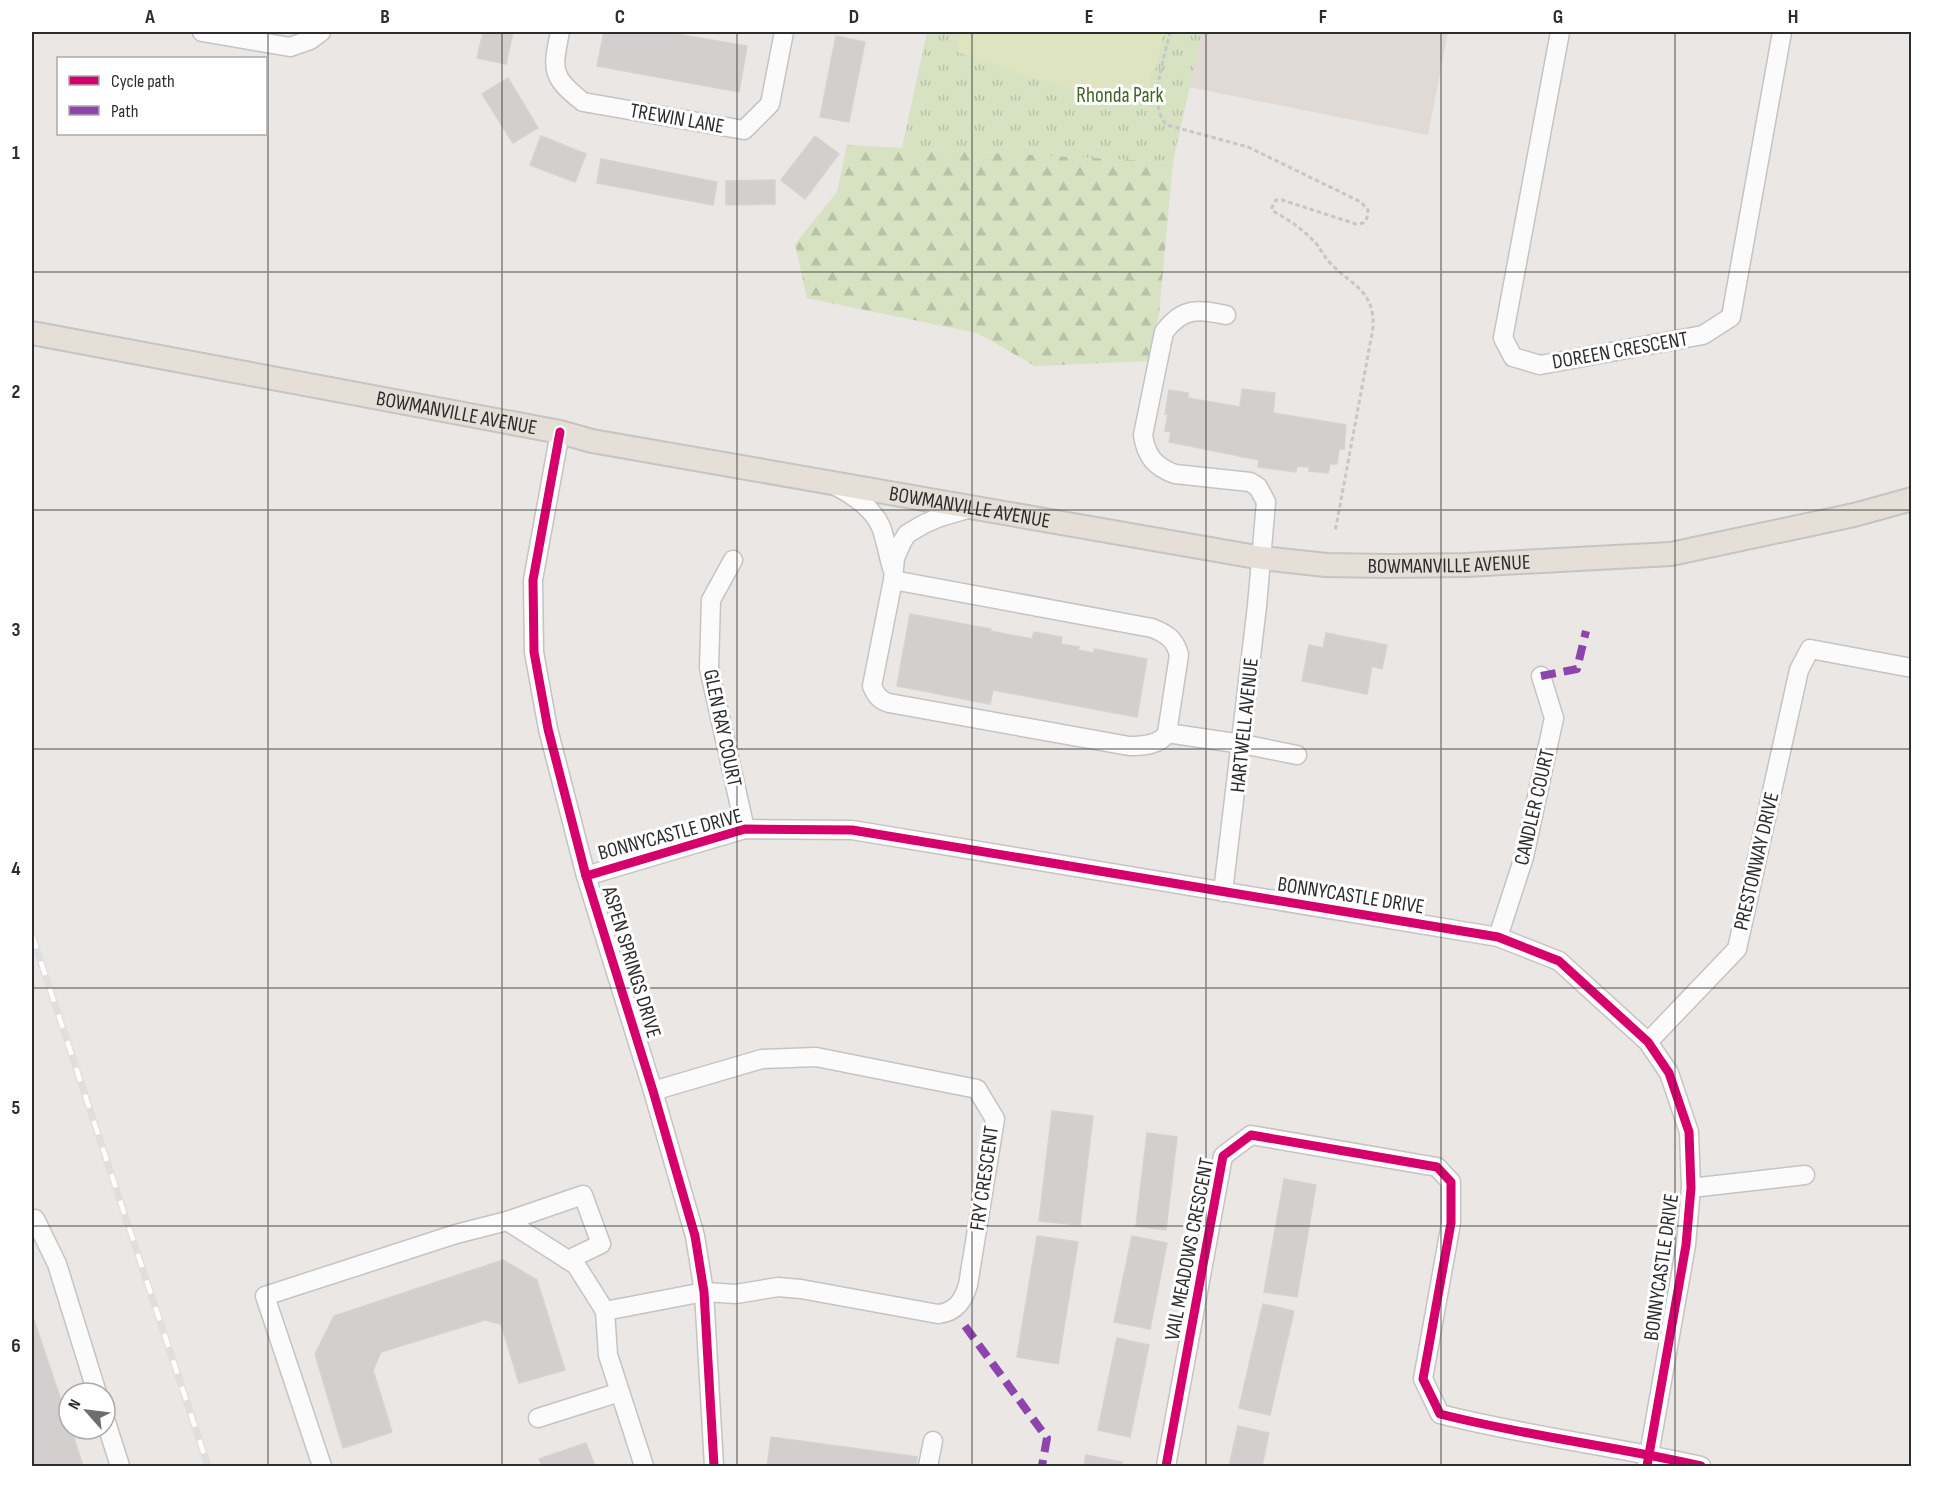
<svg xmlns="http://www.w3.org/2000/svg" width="1943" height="1498" viewBox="0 0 1943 1498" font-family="'Sofia Sans Condensed',sans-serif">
	<defs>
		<pattern id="forest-firs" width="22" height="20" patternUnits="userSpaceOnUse" patternTransform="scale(1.5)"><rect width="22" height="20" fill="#d6e2c2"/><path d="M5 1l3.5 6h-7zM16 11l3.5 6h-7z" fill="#b8c2a7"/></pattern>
		<pattern id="park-tufts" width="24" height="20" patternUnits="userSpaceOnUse" patternTransform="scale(1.5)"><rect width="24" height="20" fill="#d6e2c2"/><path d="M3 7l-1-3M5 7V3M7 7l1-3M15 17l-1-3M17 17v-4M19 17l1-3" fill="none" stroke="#b8c2a7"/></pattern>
	</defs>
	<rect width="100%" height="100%" fill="#eae7e5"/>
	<polygon fill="#e1d9d3" points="1202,32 1448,32 1428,135 1189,87"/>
	<polygon fill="url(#forest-firs)" points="847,145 1173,162 1159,314 1149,361 1035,366 977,333 807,298 795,244 837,192"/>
	<polygon fill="url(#park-tufts)" points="927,32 1202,32 1173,162 902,148"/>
	<polygon fill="#dfe4c0" points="960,32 1164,32 1155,71 1152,70 1147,95 1141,99 1115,94 1114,98 1046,82 957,52"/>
	<g fill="#d2cfce" stroke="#d5d3d1" stroke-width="1.5">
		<polygon points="483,32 513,32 506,64 477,58"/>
		<polygon points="604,32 665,32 747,46 739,92 597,66"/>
		<polygon points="836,36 865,42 849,122 820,117"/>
		<polygon points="508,78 538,128 513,143 482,94"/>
		<polygon points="541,136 586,154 575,182 530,165"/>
		<polygon points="815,136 839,154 805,199 781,180"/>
		<polygon points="601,159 717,182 713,205 597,183"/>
		<polygon points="775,180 775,204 726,205 726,181"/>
		<polygon points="1242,389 1275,393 1273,413 1346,425 1344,449 1339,449 1337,464 1330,464 1328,473 1309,471 1309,467 1297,466 1296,472 1258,467 1259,460 1169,442 1171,432 1165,431 1168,414 1165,414 1169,390 1188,393 1188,398 1240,407"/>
		<polygon points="910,614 991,629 990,631 1032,639 1034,632 1062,637 1061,644 1079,647 1078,650 1094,653 1094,649 1147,659 1137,717 993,690 990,704 897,686"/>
		<polygon points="1326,633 1387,645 1382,669 1372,666 1367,694 1302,681 1309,645 1323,648"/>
		<polygon points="1052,1111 1093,1116 1080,1225 1039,1221"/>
		<polygon points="1147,1133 1177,1137 1166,1230 1136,1226"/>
		<polygon points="1284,1179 1316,1185 1297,1297 1264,1292"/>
		<polygon points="1037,1236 1078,1242 1058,1364 1017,1357"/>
		<polygon points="1132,1236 1167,1243 1150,1329 1114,1322"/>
		<polygon points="503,1260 537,1280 565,1370 519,1383 501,1324 485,1320 381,1352 373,1370 392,1432 343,1448 315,1354 334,1316"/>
		<polygon points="1263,1304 1294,1311 1270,1415 1239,1408"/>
		<polygon points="32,1314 69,1424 69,1429 71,1429 83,1466 32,1466"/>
		<polygon points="1117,1338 1149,1345 1130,1437 1098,1430"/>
		<polygon points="1238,1426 1269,1433 1262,1466 1229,1466"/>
		<polygon points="771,1437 917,1457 916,1466 767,1466"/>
		<polygon points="586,1443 595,1466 542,1466 539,1459"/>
		<polygon points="1086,1455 1122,1462 1122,1466 1084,1466"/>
	</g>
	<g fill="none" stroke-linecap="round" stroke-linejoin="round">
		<g stroke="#c5c4c5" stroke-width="21">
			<g id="minor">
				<polyline points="202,32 290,47 310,40 321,32"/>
				<path d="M560 32C552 70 551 77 583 102L744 130 770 104 784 32"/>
				<polyline points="1560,32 1503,338 1513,357 1540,365 1703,335 1731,317 1782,32"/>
				<polyline points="560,432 533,580 534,652 548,729 586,876 653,1091 695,1236 704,1292 714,1466"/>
				<path d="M836 486C854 496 873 508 881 527 886 540 888 555 892 568"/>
				<polyline points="733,560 711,600 709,668 745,829"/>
				<path d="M893 580 1152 628C1167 634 1175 639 1179 655L1167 733C1160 745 1143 746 1129 746L889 703C879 700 876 695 872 686L893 580 895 558 902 542 907 534 924 524 940 517 971 508"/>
				<polyline points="1167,733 1242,744 1297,755"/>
				<polyline points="586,876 745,829 852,830 1498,937 1559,961 1648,1042 1669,1073 1689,1132 1691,1188 1686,1245 1647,1466"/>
				<path d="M1223 892 1257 606 1266 502 1258 487 1250 482 1175 474C1155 467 1146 456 1143 435L1164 332C1183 307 1198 309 1226 315"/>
				<polyline points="1498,937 1524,857 1554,718 1541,676"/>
				<polyline points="1648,1042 1737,949 1799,670 1810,649 1912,668"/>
				<polyline points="1691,1188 1805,1175"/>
				<polyline points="32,1220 35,1219 57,1264 97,1393"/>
				<polyline points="507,1221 583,1195 601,1244 568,1260"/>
				<path d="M605 1311 704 1292 736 1294 778 1287 801 1289 938 1314C956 1312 963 1301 968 1285L995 1119 977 1089 816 1057 762 1059 653 1091"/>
				<polyline points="538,1418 620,1392"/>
				<polyline points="105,1419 120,1466"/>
				<polyline points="322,1466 265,1296 456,1234 507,1221 576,1265 605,1311 608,1355 644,1466"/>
				<polyline points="928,1466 933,1441"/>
				<path d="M1166 1466 1223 1156 1251 1135 1437 1167 1451 1182V1223L1423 1379 1440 1414C1526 1436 1614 1446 1701 1466"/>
			</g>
		</g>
		<g stroke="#c6c4c3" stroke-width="26">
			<g id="major">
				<path id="s1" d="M32 333 560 432 592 441 1262 558 1326 565 1389 566 1466 565 1671 554 1854 515 1912 499"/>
			</g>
		</g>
		<path stroke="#c7c7c7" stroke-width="3" stroke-dasharray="4.5 3" stroke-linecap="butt" d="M1170 32C1165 55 1147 106 1167 125L1248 147 1361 202 1368 210 1367 218 1363 223 1356 224 1282 200H1276L1272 207 1273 211C1289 220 1306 231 1318 246 1322 252 1326 259 1332 265 1353 286 1375 291 1373 328L1335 532"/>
		<use href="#minor" stroke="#fcfbfb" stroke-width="18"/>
		<use href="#major" stroke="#e6dfd7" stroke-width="22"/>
		<g stroke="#dfdfe0" stroke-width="7">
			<polyline id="rail" points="32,935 208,1466"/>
		</g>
		<use href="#rail" stroke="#fff" stroke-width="4.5" stroke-dasharray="14" stroke-linecap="butt"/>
		<g stroke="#8e44ad" stroke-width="8" stroke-dasharray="15 8" stroke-linecap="butt">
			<polyline points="1541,676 1577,669 1586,631"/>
			<polyline points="965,1326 1047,1438 1042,1466"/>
		</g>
		<g stroke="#fff" stroke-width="13">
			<g id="cycleway">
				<polyline points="560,432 533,580 534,652 548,729 586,876 653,1091 695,1236 704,1292 714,1466"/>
				<polyline points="586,876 745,829 852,830 1498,937 1559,961 1648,1042 1669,1073 1689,1132 1691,1188 1686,1245 1647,1466"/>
				<path d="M1166 1466 1223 1156 1251 1135 1437 1167 1451 1182V1223L1423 1379 1440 1414C1526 1436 1614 1446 1701 1466"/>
			</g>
		</g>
		<use href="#cycleway" stroke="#d6006c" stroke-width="9"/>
	</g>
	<path fill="none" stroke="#2d2d2d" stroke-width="1.5" stroke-opacity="0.55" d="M268 32V1466M502 32V1466M737 32V1466M972 32V1466M1206 32V1466M1441 32V1466M1675 32V1466M32 272H1912M32 510H1912M32 749H1912M32 988H1912M32 1226H1912"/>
	<g text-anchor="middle" stroke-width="6" stroke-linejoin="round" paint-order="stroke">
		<g font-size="21" fill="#406424" stroke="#fff">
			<text x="1120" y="102">Rhonda Park</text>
		</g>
		<g font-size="21" fill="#2d2d2d" stroke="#fff">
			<text transform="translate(677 118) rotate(10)" y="7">TREWIN LANE</text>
			<text transform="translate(1620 350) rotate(-10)" y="7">DOREEN CRESCENT</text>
			<text dy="7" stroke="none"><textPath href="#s1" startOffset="432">BOWMANVILLE AVENUE</textPath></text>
			<text dy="7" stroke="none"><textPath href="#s1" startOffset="954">BOWMANVILLE AVENUE</textPath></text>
			<text dy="7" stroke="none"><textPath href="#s1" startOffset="1438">BOWMANVILLE AVENUE</textPath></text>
			<text transform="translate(1244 725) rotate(-84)" y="7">HARTWELL AVENUE</text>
			<text transform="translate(723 728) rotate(78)" y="7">GLEN RAY COURT</text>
			<text transform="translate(1534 807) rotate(-77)" y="7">CANDLER COURT</text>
			<text transform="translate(670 834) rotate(-15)" y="7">BONNYCASTLE DRIVE</text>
			<text transform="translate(1756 861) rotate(-77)" y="7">PRESTONWAY DRIVE</text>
			<text transform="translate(1351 895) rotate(9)" y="7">BONNYCASTLE DRIVE</text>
			<text transform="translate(632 962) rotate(73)" y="7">ASPEN SPRINGS DRIVE</text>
			<text transform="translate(984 1178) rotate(-82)" y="7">FRY CRESCENT</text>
			<text transform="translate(1189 1249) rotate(-79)" y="7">VAIL MEADOWS CRESCENT</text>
			<text transform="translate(1661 1267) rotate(-82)" y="7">BONNYCASTLE DRIVE</text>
		</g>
	</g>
	<rect width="1943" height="1498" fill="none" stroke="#ffffff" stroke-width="66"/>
	<rect x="57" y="57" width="210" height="78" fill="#ffffff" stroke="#ababab" stroke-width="1.5"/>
	<rect x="69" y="76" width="30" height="9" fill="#d6006c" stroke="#ababab" stroke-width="1.5"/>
	<text x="111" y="87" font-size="18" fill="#2d2d2d">Cycle path</text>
	<rect x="69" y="106" width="30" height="9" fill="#8e44ad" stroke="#ababab" stroke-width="1.5"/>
	<text x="111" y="117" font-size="18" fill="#2d2d2d">Path</text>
	<g transform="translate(87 1411) rotate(298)"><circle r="28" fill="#ffffff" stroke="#ababab" stroke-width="1.5"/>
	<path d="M0-4.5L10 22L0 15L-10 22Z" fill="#6f6e6d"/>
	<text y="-9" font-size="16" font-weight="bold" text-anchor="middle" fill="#2d2d2d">N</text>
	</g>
	<rect x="33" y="33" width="1877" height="1432" fill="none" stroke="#2d2d2d" stroke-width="2"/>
	<g font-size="20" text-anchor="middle" font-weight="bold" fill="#2d2d2d">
		<text x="150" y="23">A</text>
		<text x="385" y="23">B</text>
		<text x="620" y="23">C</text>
		<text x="854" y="23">D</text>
		<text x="1089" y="23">E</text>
		<text x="1323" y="23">F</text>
		<text x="1558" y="23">G</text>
		<text x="1793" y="23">H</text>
		<text x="16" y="159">1</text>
		<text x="16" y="398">2</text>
		<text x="16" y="636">3</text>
		<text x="16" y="875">4</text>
		<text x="16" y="1114">5</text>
		<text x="16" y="1352">6</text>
	</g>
</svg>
